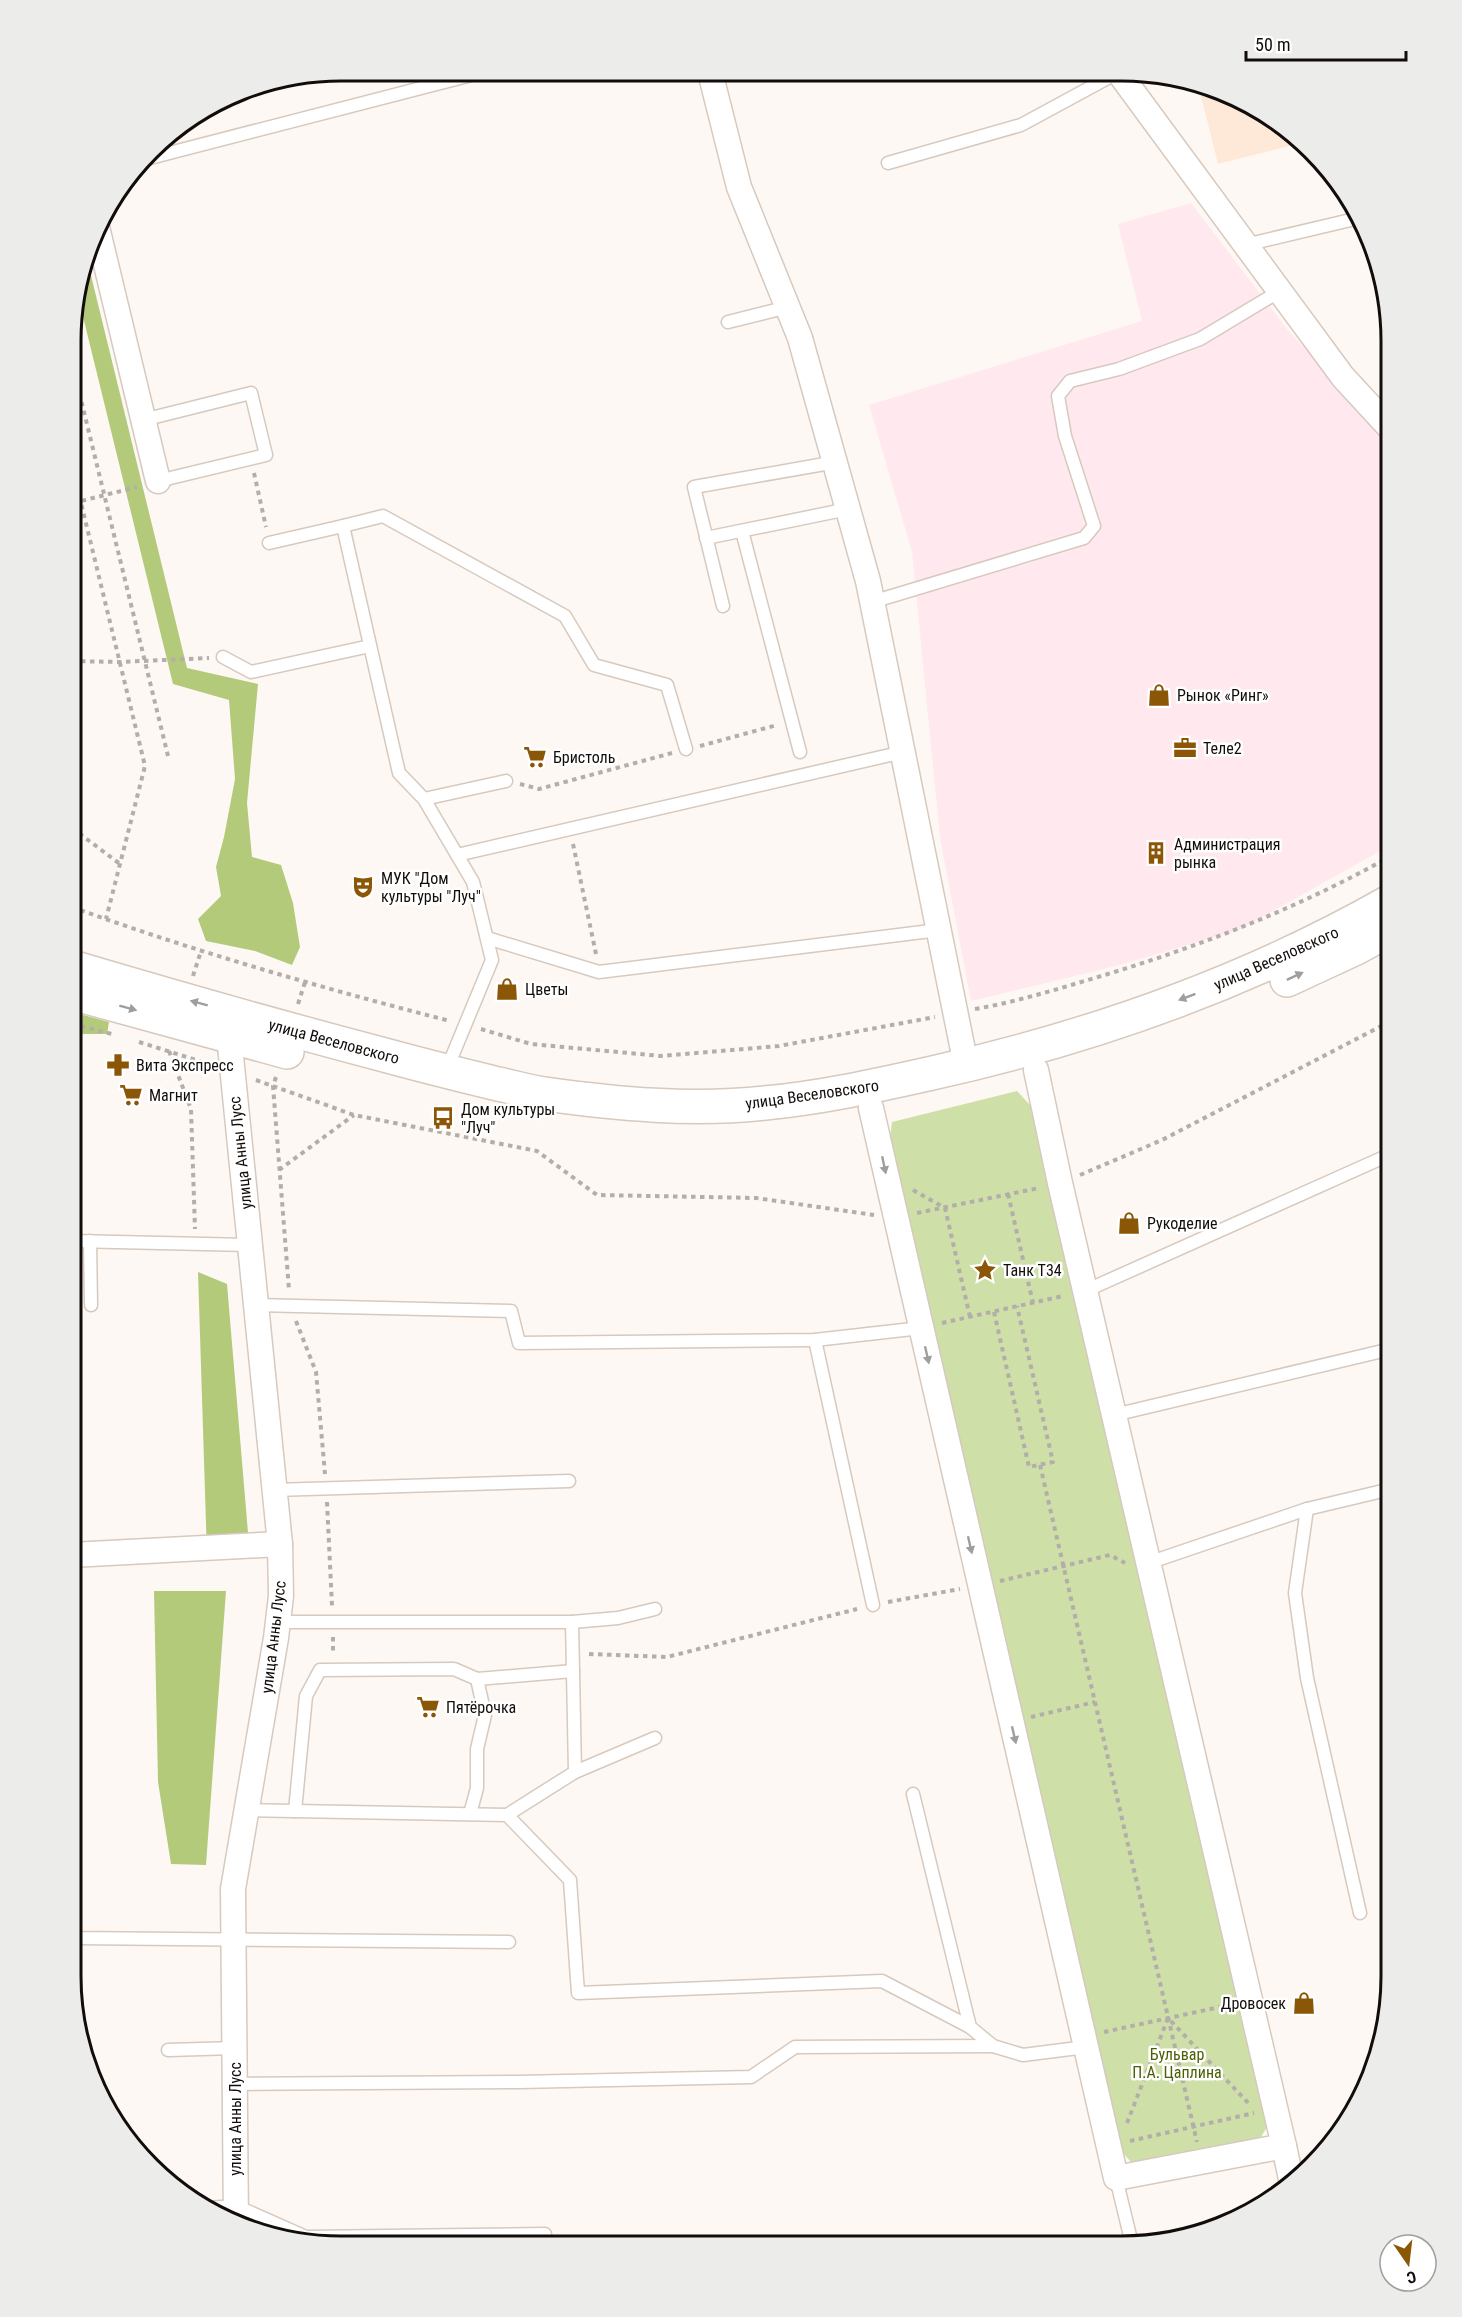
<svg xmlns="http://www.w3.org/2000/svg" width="1462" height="2317" viewBox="0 0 1462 2317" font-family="'Roboto Condensed',sans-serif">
	<rect width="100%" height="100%" fill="#fef8f4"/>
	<polygon fill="#ffe9ef" points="1191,203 1287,329 1391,441 1391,845 1239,930 1120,965 971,1001 940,838 912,552 869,405 1142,321 1118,224"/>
	<polygon fill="#fee9d8" points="1198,84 1225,91 1286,127 1302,143 1218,164"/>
	<polygon fill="#cedfa8" points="1017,1091 1031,1106 1269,2124 1259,2140 1133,2164 1119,2149 890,1138 892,1122"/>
	<g fill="#b3ca7b">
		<polygon points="87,259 187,668 258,684 247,803 252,857 281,865 293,903 300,947 292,965 255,951 206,941 198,919 221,896 216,867 224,837 235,779 229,700 173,684 77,292"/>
		<polygon points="72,1012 109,1022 107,1034 72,1034"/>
		<polygon points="198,1272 227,1284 250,1556 207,1555"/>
		<polygon points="154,1591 226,1591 206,1865 171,1864 158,1782"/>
	</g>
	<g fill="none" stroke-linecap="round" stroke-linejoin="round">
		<g stroke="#d7c9bd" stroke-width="15">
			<g id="service">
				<polyline points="146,159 487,71"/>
				<polyline points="888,163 1021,125 1117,73"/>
				<polyline points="1245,245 1359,218"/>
				<polyline points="728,322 788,307"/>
				<polyline points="143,420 251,393 266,455 158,481"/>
				<polyline points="343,526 383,516 565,616 594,665 667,685 686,749"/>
				<polyline points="742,531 800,752"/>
				<polyline points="706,538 848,509"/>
				<polyline points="269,543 343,526 399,773 424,799 473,882 492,960 446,1071"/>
				<polyline points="872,602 1084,538 1094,526 1065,436 1058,396 1070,381 1119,369 1200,339 1280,291"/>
				<polyline points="723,606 694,487 836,462"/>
				<polyline points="223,657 251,672 370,646"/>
				<polyline points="424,799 506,781"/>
				<polyline points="457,855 903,752"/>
				<polyline points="487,938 599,972 939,930"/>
				<polyline points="72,1241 249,1245"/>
				<polyline points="90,1241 91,1305"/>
				<polyline points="1085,1291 1391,1154"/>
				<polyline points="255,1305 511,1311 519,1343 815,1340 921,1328"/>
				<polyline points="815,1340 873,1605"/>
				<polyline points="1114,1415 1391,1349"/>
				<polyline points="274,1490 569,1481"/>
				<polyline points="1148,1563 1307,1509"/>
				<polyline points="278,1622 572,1622 618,1618 655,1609"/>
				<polyline points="572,1622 575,1772 507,1815 570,1880 578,1993 882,1981 970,2027"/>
				<polyline points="477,1679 573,1671"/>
				<polyline points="575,1772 655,1738"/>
				<polyline points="913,1794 970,2027 993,2046 1023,2055 1086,2047"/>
				<polyline points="247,1810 507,1815"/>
				<polyline points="295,1811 306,1696 320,1670 454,1669 477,1679 485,1715 477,1749 477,1788 470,1814"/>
				<polyline points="1360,1913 1307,1678 1295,1593 1307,1509 1391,1489"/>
				<polyline points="71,1914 74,1938 509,1942"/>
				<polyline points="168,2050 235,2048"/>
				<polyline points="235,2084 519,2082 751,2077 795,2047 993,2046"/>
				<polyline points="1116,2178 1132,2244"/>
				<polyline points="207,2208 236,2206 306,2237 545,2234"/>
			</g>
		</g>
		<g stroke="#d7c9bd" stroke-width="27">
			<g id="minor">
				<polyline points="710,72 739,187 800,338 868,581 966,1065"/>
				<polyline points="1119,73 1343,377 1391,429"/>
				<polyline points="97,227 158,481"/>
				<polyline points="229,1036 280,1544 281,1596 276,1638 233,1889 236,2225"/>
				<polyline points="871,1108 1116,2178 1284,2146 1060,1183 1036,1070"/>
				<polyline points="71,1555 280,1544"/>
				<polyline points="1284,2146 1292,2184"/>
			</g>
		</g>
		<g stroke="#d7c9bd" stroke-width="36">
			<g id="secondary">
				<path d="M72 967C173 997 275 1026 377 1053 417 1064 457 1074 498 1084 513 1087 529 1092 545 1094 617 1104 692 1111 765 1103 820 1098 874 1086 928 1074 1090 1038 1247 983 1391 901"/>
				<polyline points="1287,980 1356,948 1391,929"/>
				<polyline points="72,993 287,1052"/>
			</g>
		</g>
		<g stroke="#b4aeab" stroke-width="4" stroke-dasharray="4.5 4.5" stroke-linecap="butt">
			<polyline points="73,367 169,760"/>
			<polyline points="73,470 145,766 106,919"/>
			<polyline points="254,473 266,527"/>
			<polyline points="73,503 137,487"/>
			<polyline points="72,661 119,662 209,658"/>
			<polyline points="700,746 777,725"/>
			<polyline points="520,784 539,789 672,753"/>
			<polyline points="72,828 120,864"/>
			<polyline points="573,844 596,954"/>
			<path d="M72 907C196 952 322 988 450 1021"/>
			<polyline points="193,976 201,951"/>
			<polyline points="298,1004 305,982"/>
			<path d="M975 1009C1021 1001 1064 987 1108 974 1206 944 1302 906 1391 856"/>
			<polyline points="72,1024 112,1034"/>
			<polyline points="481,1029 531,1044 661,1056 779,1046 935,1017"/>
			<polyline points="139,1042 212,1065"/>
			<polyline points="169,1051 191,1109 195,1229"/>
			<polyline points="276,1077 273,1086 289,1290"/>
			<polyline points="256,1080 354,1115 537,1151 597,1195 756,1198 874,1215"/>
			<polyline points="279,1170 354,1115"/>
			<polyline points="1080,1175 1162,1140 1391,1021"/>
			<polyline points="913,1190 945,1208 970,1317"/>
			<polyline points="1008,1194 1033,1303"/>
			<polyline points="917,1213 1039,1188"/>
			<polyline points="994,1312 1029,1467 1053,1462 1017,1306"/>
			<polyline points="296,1321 316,1372 325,1474"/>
			<polyline points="942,1323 1063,1296"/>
			<polyline points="1040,1465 1197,2142"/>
			<polyline points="327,1502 332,1606"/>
			<polyline points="1000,1581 1110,1555 1125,1563"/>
			<polyline points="888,1602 960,1589"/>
			<polyline points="333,1637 333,1654"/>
			<polyline points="589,1654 667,1657 857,1609"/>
			<polyline points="1031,1717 1095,1702"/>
			<polyline points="1104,2032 1229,2005"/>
			<polyline points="1127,2123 1168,2018 1251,2106"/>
			<polyline points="1130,2141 1254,2113"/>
		</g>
		<use href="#service" stroke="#fff" stroke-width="12"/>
		<use href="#minor" stroke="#fff" stroke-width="24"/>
		<use href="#secondary" stroke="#fff" stroke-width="33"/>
	</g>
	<defs><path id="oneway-solid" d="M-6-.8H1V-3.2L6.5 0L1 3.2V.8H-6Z" transform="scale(1.5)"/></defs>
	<g fill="#a09e9d">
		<use href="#oneway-solid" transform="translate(1295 976) rotate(-25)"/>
		<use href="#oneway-solid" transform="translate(1187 997) rotate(159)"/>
		<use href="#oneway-solid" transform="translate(199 1003) rotate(-165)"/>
		<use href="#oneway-solid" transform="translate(128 1008) rotate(15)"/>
		<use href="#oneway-solid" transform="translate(884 1165) rotate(78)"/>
		<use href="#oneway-solid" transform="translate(927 1355) rotate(77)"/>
		<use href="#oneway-solid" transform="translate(970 1545) rotate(77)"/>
		<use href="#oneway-solid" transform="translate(1014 1735) rotate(77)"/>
	</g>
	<defs>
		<g id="shop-bare" transform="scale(1.8)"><path d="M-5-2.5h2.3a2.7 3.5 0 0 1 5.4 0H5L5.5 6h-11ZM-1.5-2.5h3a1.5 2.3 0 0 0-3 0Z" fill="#8b5606" stroke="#fff" stroke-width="2.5" paint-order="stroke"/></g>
		<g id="office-bare" transform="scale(1.8)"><path d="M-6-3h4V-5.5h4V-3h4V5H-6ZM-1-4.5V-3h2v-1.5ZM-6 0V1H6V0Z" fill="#8b5606" stroke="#fff" stroke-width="2.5" paint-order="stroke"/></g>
		<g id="supermarket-bare" transform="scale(1.8)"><path d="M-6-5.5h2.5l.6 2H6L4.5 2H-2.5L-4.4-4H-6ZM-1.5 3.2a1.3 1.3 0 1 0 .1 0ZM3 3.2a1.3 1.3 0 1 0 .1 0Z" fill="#8b5606" stroke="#fff" stroke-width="2.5" paint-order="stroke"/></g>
		<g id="building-bare" transform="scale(1.8)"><path d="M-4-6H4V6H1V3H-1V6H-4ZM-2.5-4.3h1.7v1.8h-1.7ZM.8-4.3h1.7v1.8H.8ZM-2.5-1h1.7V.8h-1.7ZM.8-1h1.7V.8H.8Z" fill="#8b5606" stroke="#fff" stroke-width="2.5" paint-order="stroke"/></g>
		<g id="theatre-bare" transform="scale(1.8)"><path d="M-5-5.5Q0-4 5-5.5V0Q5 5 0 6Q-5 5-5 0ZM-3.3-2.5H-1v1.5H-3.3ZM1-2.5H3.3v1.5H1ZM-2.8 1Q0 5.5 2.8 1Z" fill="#8b5606" stroke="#fff" stroke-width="2.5" paint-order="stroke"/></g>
		<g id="pharmacy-bare" transform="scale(1.8)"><path d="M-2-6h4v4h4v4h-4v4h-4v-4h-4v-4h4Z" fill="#8b5606" stroke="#fff" stroke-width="2.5" paint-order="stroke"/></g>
		<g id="bus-bare" transform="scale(1.8)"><path d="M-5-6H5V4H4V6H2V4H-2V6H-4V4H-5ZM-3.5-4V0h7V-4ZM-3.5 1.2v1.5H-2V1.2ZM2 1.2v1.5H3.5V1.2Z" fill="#8b5606" stroke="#fff" stroke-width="2.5" paint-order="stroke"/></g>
		<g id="sight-bare" transform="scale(1.8)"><path d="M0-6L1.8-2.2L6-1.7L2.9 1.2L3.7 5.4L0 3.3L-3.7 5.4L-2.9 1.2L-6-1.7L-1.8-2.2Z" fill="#8b5606" stroke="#fff" stroke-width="2.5" paint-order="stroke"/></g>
	</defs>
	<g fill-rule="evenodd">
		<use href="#shop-bare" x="1159" y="695"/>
		<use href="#office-bare" x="1185" y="748"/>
		<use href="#supermarket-bare" x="535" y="757"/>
		<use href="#building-bare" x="1156" y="853"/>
		<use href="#theatre-bare" x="363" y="887"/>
		<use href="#shop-bare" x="507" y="989"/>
		<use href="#pharmacy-bare" x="118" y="1065"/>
		<use href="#supermarket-bare" x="131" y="1095"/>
		<use href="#bus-bare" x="443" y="1118"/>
		<use href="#shop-bare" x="1129" y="1223"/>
		<use href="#sight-bare" x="985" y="1270"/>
		<use href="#supermarket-bare" x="428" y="1707"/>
		<use href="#shop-bare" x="1304" y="2003"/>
	</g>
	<g text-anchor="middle" stroke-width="5" stroke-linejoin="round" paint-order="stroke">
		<g font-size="16" fill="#120d0a" stroke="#fff" text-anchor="start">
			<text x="1177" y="701">Рынок «Ринг»</text>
			<text x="1203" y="754">Теле2</text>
			<text x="553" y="763">Бристоль</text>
			<text x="1174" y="850">Администрация<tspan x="1174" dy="18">рынка</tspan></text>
			<text x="381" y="884">МУК "Дом<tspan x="381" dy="18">культуры "Луч"</tspan></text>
			<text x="525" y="995">Цветы</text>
			<text x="136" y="1071">Вита Экспресс</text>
			<text x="149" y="1101">Магнит</text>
			<text x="461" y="1115">Дом культуры<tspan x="461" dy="18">"Луч"</tspan></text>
			<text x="1147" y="1229">Рукоделие</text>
			<text x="1003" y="1276">Танк T34</text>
			<text x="446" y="1713">Пятёрочка</text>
			<text x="1286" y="2009" text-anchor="end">Дровосек</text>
		</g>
		<g font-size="16" fill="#120d0a" stroke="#fff">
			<text transform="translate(1276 958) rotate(-24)" y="6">улица Веселовского</text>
			<text transform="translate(334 1041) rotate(15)" y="6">улица Веселовского</text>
			<text transform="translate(812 1094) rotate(-8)" y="6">улица Веселовского</text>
			<text transform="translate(240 1153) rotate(-96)" y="6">улица Анны Лусс</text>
			<text transform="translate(273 1637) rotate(-83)" y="6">улица Анны Лусс</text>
			<text transform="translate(235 2119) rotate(-90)" y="6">улица Анны Лусс</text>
		</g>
		<g font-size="16" fill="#4c5f02" stroke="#fff">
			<text x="1177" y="2060">Бульвар<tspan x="1177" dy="18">П.А. Цаплина</tspan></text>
		</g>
	</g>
	<path d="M0 0H1462V2317H0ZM341 81H1121A260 260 0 0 1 1381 341V1976A260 260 0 0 1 1121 2236H341A260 260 0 0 1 81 1976V341A260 260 0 0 1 341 81Z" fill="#ececeb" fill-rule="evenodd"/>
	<path fill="none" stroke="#120d0a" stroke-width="3" d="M341 81H1121A260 260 0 0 1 1381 341V1976A260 260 0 0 1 1121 2236H341A260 260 0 0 1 81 1976V341A260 260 0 0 1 341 81Z"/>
	<g transform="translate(1408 2263) rotate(166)"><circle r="28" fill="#ffffff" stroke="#a09e9d" stroke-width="1.5"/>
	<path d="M0-4.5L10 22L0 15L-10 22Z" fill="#8b5606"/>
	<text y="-9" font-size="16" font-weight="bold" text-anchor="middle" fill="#120d0a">С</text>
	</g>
	<path d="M1246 51v9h160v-9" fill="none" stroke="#120d0a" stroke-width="3"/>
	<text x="1255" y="51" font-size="18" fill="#120d0a" stroke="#ffffff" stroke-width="4.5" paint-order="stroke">50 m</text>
</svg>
